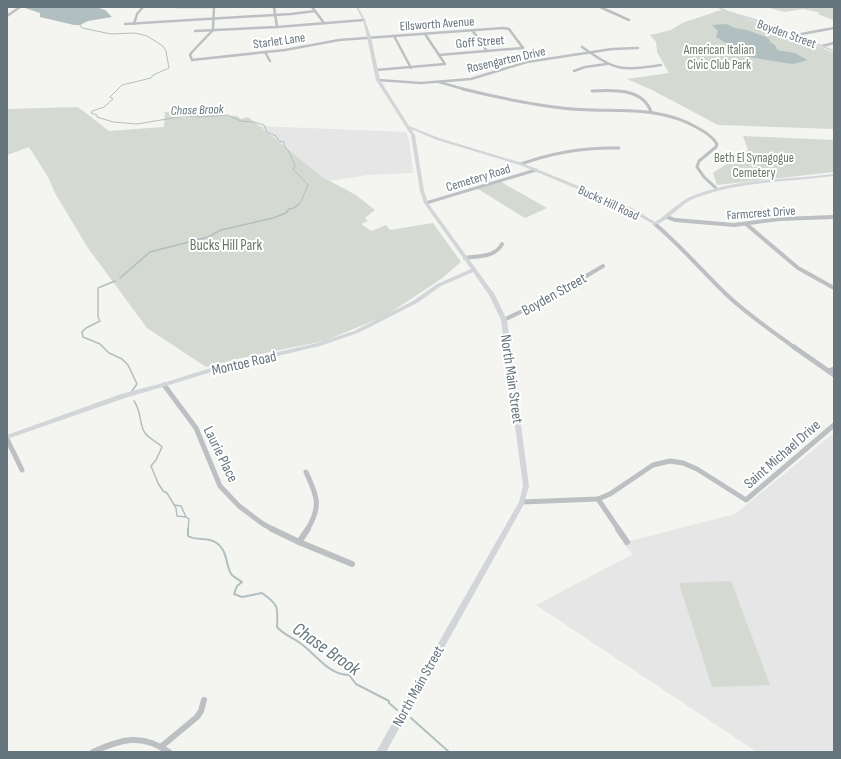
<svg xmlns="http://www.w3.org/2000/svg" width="841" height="759" viewBox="0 0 841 759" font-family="'Sofia Sans Condensed',sans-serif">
	<rect width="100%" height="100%" fill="#f4f4f1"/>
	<g fill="#e5e6e5">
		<polygon points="258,126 406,132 409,140 413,173 368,175 330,181 322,177"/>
		<polygon points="834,433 834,752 757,752 536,605 633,554 622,543 735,514"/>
	</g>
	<g fill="#d4d9d1">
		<polygon points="765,7 834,7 834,20 817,14 821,13 803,9 785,12"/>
		<polygon points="721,10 797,37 834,53 834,129 718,125 652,90 627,79 669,73 657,52 656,42 650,35 671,30 682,23"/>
		<polygon points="78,107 109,131 164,127 165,113 164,112 237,116 241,119 248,117 322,177 356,195 375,210 365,218 368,221 361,224 371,231 386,225 390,230 433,223 461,262 441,279 385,316 324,341 241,358 206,367 147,328 88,248 56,195 48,177 29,147 7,155 7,109"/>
		<polygon points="743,136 834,140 834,172 717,185 713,173 748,150"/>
		<polygon points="500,181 506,185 547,208 525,218 478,189"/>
		<polygon points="731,581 770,685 712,687 679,583"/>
	</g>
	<g fill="#b2bfc1">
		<polygon points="22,7 96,7 105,10 112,17 88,21 80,25 74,25 40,17 40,13"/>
		<polygon points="727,24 735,28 747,30 766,37 770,40 770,42 775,45 777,50 795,53 807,60 801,62 792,64 748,57 716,37 718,31 712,25"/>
	</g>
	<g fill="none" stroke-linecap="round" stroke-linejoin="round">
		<polyline stroke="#b2bfc1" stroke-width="1" points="80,25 82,28 111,34 135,33 147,36 163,46 166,51 169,68 153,75 151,78 122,85 110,97 113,99 104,107 92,111 91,113 97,115 97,117 113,122 137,124 185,116 201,117 227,115 241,121 254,122 264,125 267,132 276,136 279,141 284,142 284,145 289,152 295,166 293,169 308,185 301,202 299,204"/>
		<g stroke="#b2bfc1" stroke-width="1.5">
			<polyline points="120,278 150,252 208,237 221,230 273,218 286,213 289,209 294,208 300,203"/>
			<polyline points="115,281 98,288 98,317 100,321 86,328 82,332 83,337 100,344 109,353 122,359 128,365 137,384 132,391"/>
			<path d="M134 401C142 412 139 425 145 433 150 440 157 441 162 447L156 460 151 466 158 483 163 491 167 493 176 508 177 516 186 517 189 519 188 530"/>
			<polyline points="175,505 181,506 186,517"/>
		</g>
		<g stroke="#b2bfc1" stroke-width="2">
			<path d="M188 529V536C197 541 207 537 215 542 229 550 225 567 232 575 234 577 239 580 242 582L237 586 234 594 242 597 262 593C279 605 278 607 277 627 284 635 292 637 300 643 316 654 328 675 349 675L356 684 389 701V703L397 710"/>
			<polyline points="411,718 449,752"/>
		</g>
		<g stroke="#bcc0c3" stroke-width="2.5">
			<polyline points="176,7 214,7"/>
			<polyline points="214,7 213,30 192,52 190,55 192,60 285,50 339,40 503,28 509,29 523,48"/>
			<polyline points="274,7 277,27"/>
			<polyline points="312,7 324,23"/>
			<polyline points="600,7 629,20"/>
			<polyline points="7,16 20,7"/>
			<polyline points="125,24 291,14 315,11"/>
			<polyline points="134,24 137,14 143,7"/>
			<polyline points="472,30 487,51"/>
			<polyline points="195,31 277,27 364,20"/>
			<polyline points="796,35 834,28"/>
			<polyline points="394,36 411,68"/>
			<polyline points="822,46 834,43"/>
			<path d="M582 47C617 71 619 71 661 65"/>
			<polyline points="265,52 270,61"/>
			<polyline points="439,55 523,48"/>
			<polyline points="376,70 445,64 425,34"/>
			<polyline points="574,71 585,67 607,64"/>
			<polyline points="378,80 421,83 471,79 527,62 612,49 638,48"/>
			<polyline points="439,82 467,90"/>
		</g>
		<g stroke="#bcc0c3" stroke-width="3">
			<path d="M463 89C495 97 529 104 562 108 607 114 654 103 696 127 704 131 712 136 717 144L716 147 699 161 697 167 704 177 717 189"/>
			<path d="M592 91C613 90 643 88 651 112"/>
			<path d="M521 164C554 152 584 147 619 148"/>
			<polyline points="426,203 536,170"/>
		</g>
		<g stroke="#bcc0c3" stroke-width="4">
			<polyline points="667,217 675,220 734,225 780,219 834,217"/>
			<path d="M655 224C681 246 703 272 727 295 748 315 772 331 795 348"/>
			<polyline points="746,224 798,268 834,288"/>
			<path d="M465 258C478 256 496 257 502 244"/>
			<polyline points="504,320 551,297 603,266"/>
		</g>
		<g stroke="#bcc0c3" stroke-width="5">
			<polyline points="794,347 834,375"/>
			<polyline points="828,371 834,369"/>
			<polyline points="164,385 196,428 220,486 239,506 263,524 274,530"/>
			<polyline points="7,439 22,470"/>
			<path d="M306 472C317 496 322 506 307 530"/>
			<polyline points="598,499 619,530"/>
			<polyline points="522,502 598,499 610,494 653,465 670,461 683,463 697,469 746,500 834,425"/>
		</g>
		<g stroke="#bcc0c3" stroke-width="6">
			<polyline points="272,529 299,542 352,564"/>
			<polyline points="618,529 627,542"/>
			<polyline points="299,542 308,529"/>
			<polyline points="162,746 197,717 201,711 204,700"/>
			<path d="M93 752C121 739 142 733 169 752"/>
		</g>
		<g fill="#d2d6d9" fill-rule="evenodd">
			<path d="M356 7H358L365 20 371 37 380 80 409 126 439 138 522 163 632 208 655 222C667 215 677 203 690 197 735 178 786 180 834 174V176C788 182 740 181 695 198 680 204 670 220 655 225L628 210 520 165 437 140 411 129 415 135 424 191 428 203 495 295 507 320 529 486 524 504 386 752H376L519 502 523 486 501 320 489 295 473 272 441 286 417 303 358 333 320 346 218 370 166 386 125 398 7 439V435L121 394 163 383 217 366 317 343 354 331 413 301 437 284 471 269 424 203 420 191 411 135 376 80 367 37 363 20Z"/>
			<polygon points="717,7 720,7 728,11 766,22 834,50 834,52 764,24 726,13"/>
		</g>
	</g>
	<g text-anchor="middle" stroke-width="4" stroke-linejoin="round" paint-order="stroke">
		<g font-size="13" fill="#67757f" stroke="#fff">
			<text transform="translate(437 23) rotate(-4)" y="5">Ellsworth Avenue</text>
			<text transform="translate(787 33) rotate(20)" y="5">Boyden Street</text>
			<text transform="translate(279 40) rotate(-8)" y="5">Starlet Lane</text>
			<text transform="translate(480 41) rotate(-5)" y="5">Goff Street</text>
			<text transform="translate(506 59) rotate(-13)" y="5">Rosengarten Drive</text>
			<text transform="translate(478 177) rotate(-17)" y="5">Cemetery Road</text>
			<text transform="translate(609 202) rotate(25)" y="5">Bucks Hill Road</text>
			<text transform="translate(761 212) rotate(-4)" y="5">Farmcrest Drive</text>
		</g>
		<g font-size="13" fill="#6a7765" stroke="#fff">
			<text x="719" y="54">American Italian<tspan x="719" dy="15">Civic Club Park</tspan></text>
			<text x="754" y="162">Beth El Synagogue<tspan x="754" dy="15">Cemetery</tspan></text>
		</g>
		<g font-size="13" font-style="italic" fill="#63777b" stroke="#fff">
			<text transform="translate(197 109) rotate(-2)" y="5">Chase Brook</text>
		</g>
		<g font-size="15" fill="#6a7765" stroke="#fff">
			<text x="226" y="250">Bucks Hill Park</text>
		</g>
		<g font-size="15" fill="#67757f" stroke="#fff">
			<text transform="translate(554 294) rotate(-29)" y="5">Boyden Street</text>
			<text transform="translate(244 363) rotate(-13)" y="5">Montoe Road</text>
			<text transform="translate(512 379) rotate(82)" y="5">North Main Street</text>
			<text transform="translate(221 454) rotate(64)" y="5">Laurie Place</text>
			<text transform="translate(782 454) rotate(-41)" y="5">Saint Michael Drive</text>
			<text transform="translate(418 686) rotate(-61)" y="5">North Main Street</text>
		</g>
		<g font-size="19" font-style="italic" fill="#63777b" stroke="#fff">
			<text transform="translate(327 648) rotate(35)" y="7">Chase Brook</text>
		</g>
	</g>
	<rect width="841" height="759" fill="none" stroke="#67757f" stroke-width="16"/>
</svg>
